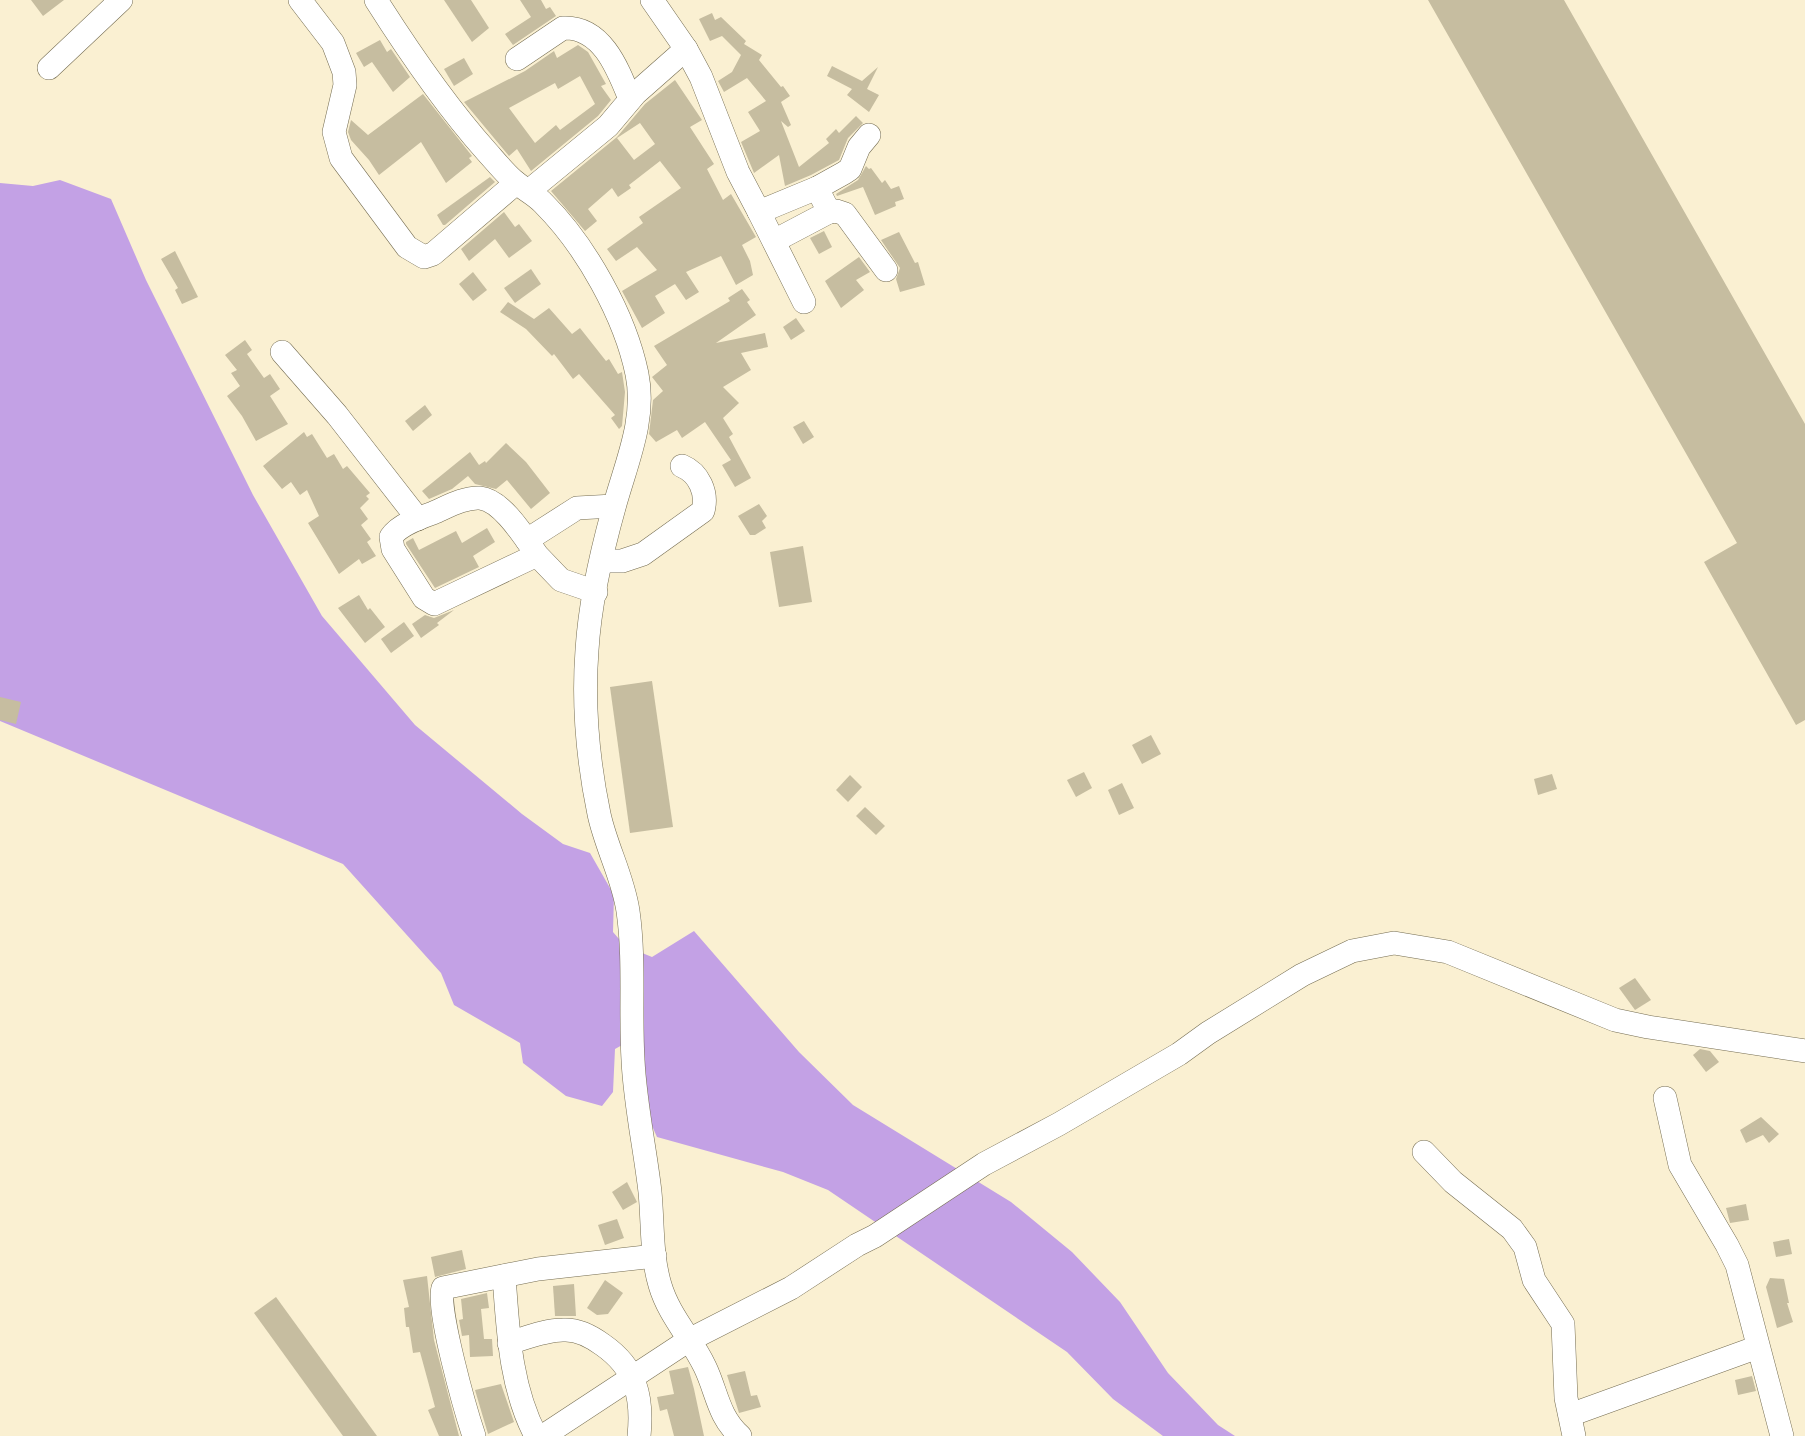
<svg xmlns="http://www.w3.org/2000/svg" width="1805" height="1436" viewBox="0 0 1805 1436" font-family="Cabin,sans-serif">
	<rect width="100%" height="100%" fill="#faf0d2"/>
	<polygon fill="#c3a1e5" points="60,180 111,199 146,280 253,495 322,616 415,725 522,814 563,844 590,853 614,895 613,932 625,946 652,957 694,931 799,1052 853,1105 1011,1202 1072,1252 1120,1302 1168,1373 1218,1425 1235,1436 1163,1436 1113,1399 1067,1352 828,1190 783,1172 657,1137 644,1108 624,1044 615,1049 613,1092 602,1106 566,1096 523,1063 520,1043 454,1005 441,973 343,864 0,721 0,183 33,186"/>
	<g fill="#c6bda0" fill-rule="evenodd">
		<polygon points="31,0 64,0 43,16"/>
		<polygon points="444,0 471,0 489,28 472,42"/>
		<polygon points="520,0 541,0 546,9 550,7 556,16 513,45 505,34 531,17"/>
		<polygon points="1428,0 1564,0 1805,424 1805,720 1796,725 1704,562 1737,543"/>
		<polygon points="712,13 715,20 721,17 746,41 744,44 762,55 759,60 781,87 783,86 790,96 781,102 791,125 788,127 781,121 799,167 829,143 826,139 836,129 839,133 856,116 863,123 848,138 839,160 811,175 785,186 779,155 754,173 741,142 760,131 748,112 766,101 747,78 724,92 718,81 732,72 741,55 722,36 710,41 699,19"/>
		<polygon points="380,40 387,52 391,49 410,77 393,92 372,62 364,67 356,53"/>
		<path d="M578 45 588 52 606 84 601 86 611 100 598 116 531 171 517 149 509 156 464 102 525 71 554 51 557 58ZM580 76 595 104 560 130 556 125 535 143 509 108 555 83 558 89Z"/>
		<polygon points="464,58 473,74 454,86 444,69"/>
		<polygon points="832,66 862,81 878,67 867,89 879,95 869,112 847,95 852,89 827,76"/>
		<path d="M675 80 702 120 690 127 714 164 707 169 723 200 731 194 756 237 742 245 750 261 753 275 736 285 721 256 686 272 699 292 686 300 675 284 655 296 665 313 642 328 622 291 657 270 637 247 616 261 607 249 643 223 639 217 681 188 660 161 629 185 631 188 618 197 612 188 588 209 597 221 585 231 551 191 617 137 645 104ZM640 123 655 144 634 160 617 138Z"/>
		<polygon points="423,94 472,156 469,158 472,162 446,183 421,142 379,175 369,160 351,140 348,132 351,120 368,135"/>
		<polygon points="866,166 869,169 871,168 882,183 885,180 891,189 899,186 904,199 895,202 896,206 875,215 863,187 837,196 836,194 858,180"/>
		<polygon points="490,177 495,182 445,225 443,225 437,215"/>
		<polygon points="504,212 515,227 519,224 532,241 509,258 495,239 469,261 461,249"/>
		<polygon points="824,231 832,247 819,254 810,238"/>
		<polygon points="899,232 915,263 918,262 925,285 900,292 896,279 900,268 881,240"/>
		<polygon points="175,251 198,297 182,304 175,290 178,288 161,259"/>
		<polygon points="859,257 870,272 856,280 864,290 841,308 825,281"/>
		<polygon points="531,269 541,284 515,303 504,288"/>
		<polygon points="473,272 487,290 473,301 459,284"/>
		<polygon points="742,289 750,300 747,302 756,315 716,343 765,333 768,347 741,353 751,370 723,387 739,403 723,418 733,434 729,437 751,478 735,487 722,465 731,460 705,422 682,438 677,430 656,442 649,434 653,400 663,391 652,377 667,365 654,346 730,301 728,298"/>
		<polygon points="508,302 534,319 549,308 572,334 580,328 606,361 609,359 618,374 622,372 625,392 622,426 619,429 611,418 615,415 579,374 573,379 554,354 552,356 526,329 500,312"/>
		<polygon points="796,318 805,331 791,340 783,327"/>
		<polygon points="245,340 252,350 247,354 264,378 270,374 280,389 270,396 288,424 256,441 242,416 227,396 240,386 231,373 237,370 225,355"/>
		<polygon points="425,405 432,415 413,431 405,421"/>
		<polygon points="804,421 814,437 803,444 793,427"/>
		<polygon points="304,432 307,437 312,434 327,458 334,454 343,469 347,466 370,493 366,496 369,499 360,508 368,519 361,525 371,539 367,542 376,556 362,564 359,559 339,574 308,523 319,516 307,490 300,495 291,482 282,489 263,466"/>
		<polygon points="506,443 526,462 550,493 531,509 507,480 496,489 475,484 468,476 452,489 429,499 422,491 470,452 479,465 485,461 486,463"/>
		<polygon points="759,504 767,516 762,521 766,528 755,535 750,535 738,516"/>
		<polygon points="487,528 495,542 473,556 479,567 435,588 406,544 406,542 413,538 419,550 456,531 462,543"/>
		<polygon points="803,546 812,602 779,607 770,552"/>
		<polygon points="359,595 368,610 370,608 385,627 365,643 338,608"/>
		<polygon points="454,610 437,623 439,625 421,638 412,624 425,615 434,618"/>
		<polygon points="404,622 414,636 391,653 381,639"/>
		<polygon points="652,681 673,827 630,833 610,687"/>
		<polygon points="0,697 21,702 16,724 0,720"/>
		<polygon points="1151,735 1161,754 1142,764 1132,745"/>
		<polygon points="1084,772 1092,788 1076,797 1067,780"/>
		<polygon points="1552,774 1557,789 1538,795 1534,779"/>
		<polygon points="850,775 862,787 848,802 836,790"/>
		<polygon points="1122,783 1134,808 1119,815 1108,790"/>
		<polygon points="865,807 885,826 876,835 856,816"/>
		<polygon points="1635,978 1651,1000 1635,1010 1619,988"/>
		<polygon points="1700,1049 1710,1051 1719,1062 1706,1072 1693,1055"/>
		<polygon points="1761,1117 1779,1134 1769,1143 1763,1135 1746,1143 1740,1130"/>
		<polygon points="627,1182 637,1202 623,1210 612,1192"/>
		<polygon points="1746,1204 1749,1220 1730,1223 1726,1208"/>
		<polygon points="617,1219 624,1238 605,1245 598,1225"/>
		<polygon points="1789,1239 1792,1254 1776,1257 1773,1242"/>
		<polygon points="462,1250 466,1269 435,1277 431,1257"/>
		<polygon points="427,1276 434,1340 459,1436 439,1436 428,1410 435,1407 420,1352 413,1353 409,1327 406,1327 404,1308 409,1307 403,1280"/>
		<polygon points="1770,1278 1784,1279 1789,1303 1787,1303 1793,1322 1777,1328 1766,1287"/>
		<polygon points="605,1280 623,1293 608,1314 597,1315 587,1308"/>
		<polygon points="574,1284 576,1316 555,1316 553,1286"/>
		<polygon points="487,1293 489,1308 481,1309 484,1339 492,1339 493,1356 470,1357 469,1335 462,1336 459,1320 463,1319 461,1299"/>
		<polygon points="276,1297 377,1436 343,1436 254,1313"/>
		<polygon points="688,1367 694,1389 704,1436 674,1436 667,1409 660,1411 657,1397 674,1394 669,1371"/>
		<polygon points="745,1371 751,1396 757,1395 761,1407 739,1413 727,1375"/>
		<polygon points="1752,1376 1756,1391 1738,1395 1735,1380"/>
		<polygon points="501,1384 514,1422 488,1434 475,1390"/>
	</g>
	<g fill="none" stroke-linecap="round" stroke-linejoin="round">
		<g stroke="#756d52" stroke-width="24">
			<g id="minor">
				<polyline points="300,0 333,43 344,72 345,85 334,132 341,158 407,247 424,257 433,254 516,183"/>
				<path d="M376 0C409 52 445 105 487 152 495 161 504 172 513 180 523 189 535 194 544 204 586 246 625 316 637 374 646 419 627 461 615 504 602 550 590 601 587 650 583 703 588 761 599 814 606 847 623 877 628 911 635 960 630 1010 633 1060 635 1104 645 1148 650 1192 653 1223 651 1255 660 1285 669 1316 692 1339 705 1367 717 1392 718 1416 740 1436"/>
				<polyline points="652,0 686,49 701,77 738,172 759,212 817,188 844,173 850,169 859,147 869,135"/>
				<path d="M517 59 563 28C602 26 618 69 630 99"/>
				<polyline points="49,68 121,0"/>
				<polyline points="530,190 608,126 635,94 686,49"/>
				<polyline points="759,212 804,302"/>
				<polyline points="829,212 836,211 845,214 886,270"/>
				<polyline points="774,241 829,212 817,188"/>
				<polyline points="282,352 337,415 418,519"/>
				<polyline points="527,540 577,508 614,506"/>
				<path d="M537 555C525 538 502 500 480 498 464 497 447 507 433 513 419 518 399 525 391 537L393 549 424 598 434 604 537 555 561 580 596 592"/>
				<path d="M602 561H622L643 554 703 511C708 493 699 473 682 466"/>
				<polyline points="1665,1098 1680,1165 1727,1245 1737,1265 1782,1436"/>
				<polyline points="1424,1152 1453,1182 1512,1229 1525,1247 1534,1280 1563,1324 1566,1398 1574,1436"/>
				<path d="M504 1276C508 1330 510 1387 536 1436"/>
				<path d="M509 1343C526 1338 545 1330 563 1330 578 1329 591 1336 603 1345 636 1368 643 1397 639 1436"/>
				<polyline points="1570,1415 1758,1347"/>
				<path d="M474 1436C466 1412 436 1308 443 1288L538 1269 655 1256"/>
				<polyline points="543,1436 689,1340 791,1288 857,1245 875,1236 984,1164 1059,1124 1179,1054 1208,1033 1302,975 1352,951 1394,943 1448,952 1615,1020 1648,1027 1805,1051"/>
			</g>
		</g>
		<use href="#minor" stroke="#fff" stroke-width="23"/>
	</g>
</svg>
